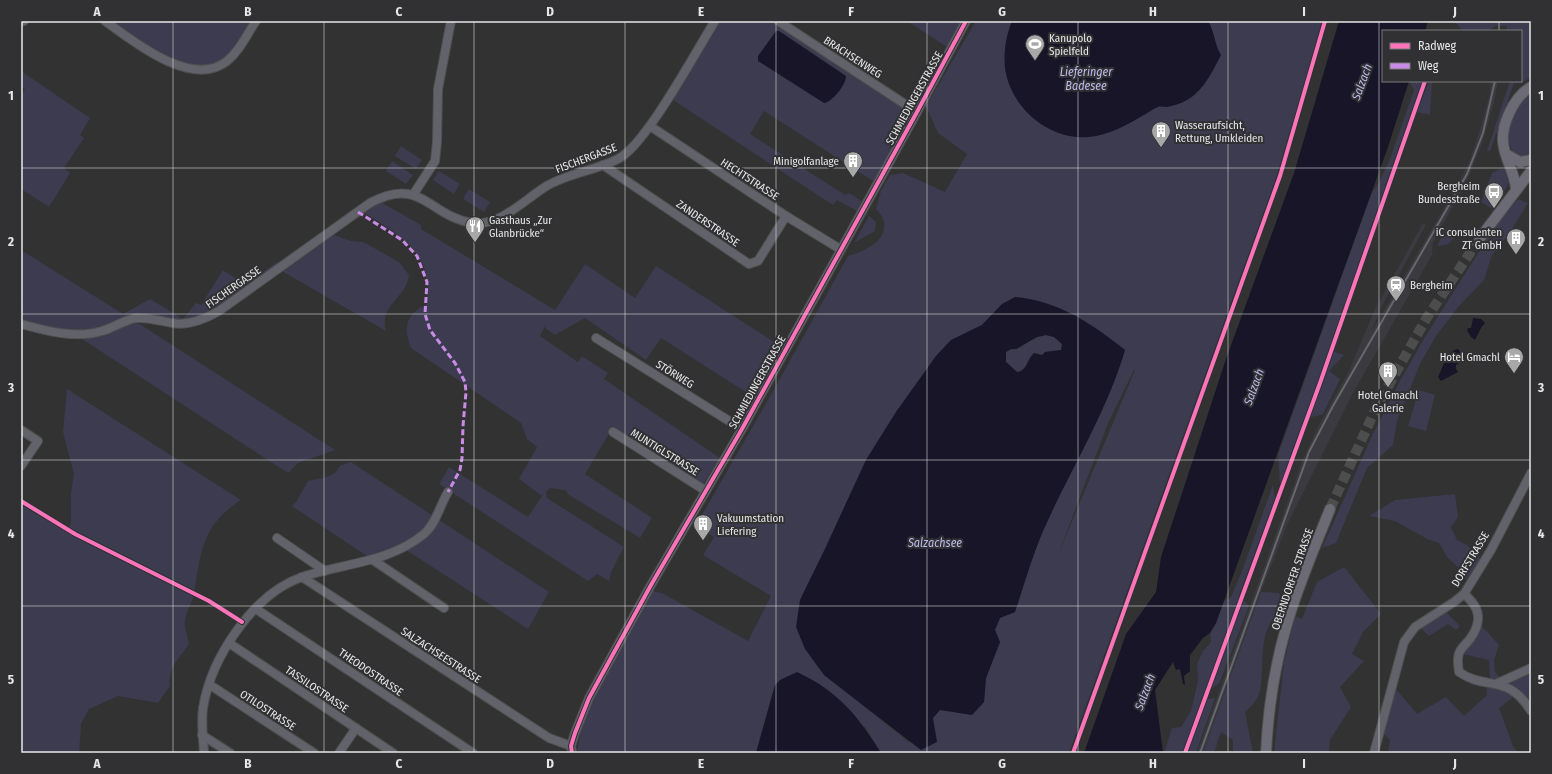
<svg xmlns="http://www.w3.org/2000/svg" width="1552" height="774" viewBox="0 0 1552 774" font-family="'Fira Sans Condensed',sans-serif">
	<rect width="100%" height="100%" fill="#323233"/>
	<polygon fill="#3a3a40" points="1491,81 1498,81 1494,103 1483,141 1468,178 1433,243 1432,255 1353,393 1288,523 1258,599 1203,753 1197,753 1303,459 1318,427 1348,373 1375,309 1423,223 1426,225 1381,308 1371,333 1460,181 1471,157 1480,129 1489,97"/>
	<g fill="#3c3b4f" fill-rule="evenodd">
		<polygon points="107,21 254,21 231,56 208,68 169,60"/>
		<path d="M717 21H774L909 110C913 123 881 168 873 181L764 111 750 134 845 195 849 193 862 201 857 211 837 200 833 205 670 98Z"/>
		<polygon points="907,21 962,21 947,47"/>
		<path d="M976 21H1323L1277 175 1069 753H881L865 727 775 685 756 753H577L581 727 591 703 652 591 662 593 748 641 771 596 703 555 714 537 695 527 772 393 848 256C864 251 887 242 884 222 884 217 879 213 876 209L881 191 890 175 903 173 945 192 967 154 938 133 926 106ZM1002 304 1125 350C1106 414 1070 470 1043 531 1032 557 1024 585 1015 612L1000 618 995 630 1000 642 986 678 984 702 972 715 940 709 909 742 824 675 800 600 824 551 866 460 896 412 936 356 951 340 982 325ZM1134 370H1135L1058 555 1108 423Z"/>
		<polygon points="1454,21 1531,21 1531,77 1521,83 1514,83 1490,151 1487,151 1510,81 1521,81 1521,31 1507,31 1507,26 1496,26 1488,31 1463,31"/>
		<polygon points="21,71 90,118 80,135 84,138 64,168 70,173 49,207 21,189 21,95 25,89 21,86"/>
		<polygon points="1409,81 1422,81 1329,350 1344,355 1329,371 1340,379 1323,414 1304,419 1280,486 1278,455 1372,192 1377,186 1390,159 1414,90"/>
		<polygon points="1429,81 1432,81 1430,115 1417,112"/>
		<path d="M1531 93V156L1519 157C1497 142 1513 106 1531 93Z"/>
		<polygon points="401,146 422,160 416,169 395,156"/>
		<polygon points="392,161 413,175 406,184 386,171"/>
		<polygon points="1500,169 1508,170 1509,183 1496,205 1494,203 1491,208 1481,202 1492,173"/>
		<polygon points="439,171 460,184 454,194 433,180"/>
		<polygon points="469,189 490,202 484,212 463,199"/>
		<polygon points="1518,199 1528,203 1509,234 1492,255 1484,280 1459,306 1436,336 1420,364 1397,421 1393,445 1367,468 1336,543 1322,548 1373,434 1401,379 1425,337 1496,225"/>
		<path d="M379 201 421 225V229L555 310 585 264 635 298 656 266 782 347 752 396 661 338 646 360 585 318 555 335 545 328 546 324 540 336 578 362 582 356 608 373 604 379 720 458 702 486 611 430 585 474 652 518 640 538 569 495 565 490 550 488 546 492 547 498 624 547 611 572 609 581 597 574 588 581 439 484 449 467 528 517 542 496 519 479 537 447 527 439 521 423 411 348C403 328 405 314 427 304 434 253 401 236 363 212Z"/>
		<polygon points="869,216 876,222 875,231 854,243"/>
		<polygon points="1446,228 1456,236 1447,245 1437,246"/>
		<path d="M331 234 351 241 362 242 367 244 399 262 409 275C407 294 387 303 385 319 384 323 385 328 386 331L280 270Z"/>
		<path d="M21 250 123 314 150 299 183 319 196 303 201 305 223 270 245 285 277 262 281 263 213 312 191 320 135 321 335 450 298 463 288 473 82 339 80 332H64L24 322C23 315 19 308 23 302L21 300Z"/>
		<path d="M1046 335 1054 337 1062 344 1061 350 1045 352 1042 355 1030 357C1026 364 1027 371 1017 372L1006 362V352C1010 349 1015 350 1019 348 1028 342 1035 337 1046 335Z"/>
		<path d="M67 389 241 500C201 526 201 552 194 594 192 603 186 612 185 620 184 628 188 637 189 644 179 659 168 667 170 686L158 703 118 696 89 709 81 724 79 753H21V505L67 531 71 523V493L74 474 63 432Z"/>
		<polygon points="1419,390 1435,395 1426,431 1408,426"/>
		<polygon points="351,462 549,592 528,629 406,550 370,558 292,506 296,502 308,481 327,477 335,473 340,466"/>
		<polygon points="1273,485 1275,499 1239,595 1249,606 1219,684 1205,692 1202,700 1215,698 1196,753 1164,753 1172,728 1181,727 1191,711 1198,681 1197,664 1203,651 1211,642 1210,633 1216,623 1224,601 1231,597 1242,571"/>
		<polygon points="1455,494 1458,517 1451,527 1457,540 1467,545 1481,559 1466,580 1464,573 1447,557 1439,543 1429,540 1395,521 1369,516 1395,500"/>
		<polygon points="1344,567 1381,614 1363,632 1352,654 1364,661 1340,687 1351,707 1330,740 1329,752 1333,753 1274,753 1284,663 1295,616 1302,619 1317,582"/>
		<path d="M1261 592 1279 593 1284 603C1263 628 1263 640 1262 671 1261 680 1262 691 1257 698 1255 703 1249 708 1245 712L1253 753H1233V740L1221 732 1214 753H1203Z"/>
		<polygon points="1447,613 1460,626 1456,630 1448,624 1429,636 1420,627 1438,616"/>
		<polygon points="1480,624 1499,645 1494,660 1495,672 1501,679 1490,680 1489,660 1463,654"/>
		<polygon points="1531,672 1531,707 1507,684 1507,682"/>
		<polygon points="1486,683 1516,695 1499,708 1513,746 1518,753 1388,753 1390,740 1384,734 1395,688 1417,714 1446,697 1464,716 1487,695"/>
	</g>
	<g fill="#181528" fill-rule="evenodd">
		<path d="M1012 21H1208C1215 32 1214 44 1221 55 1208 80 1198 102 1167 107 1164 107 1160 106 1158 107 1152 109 1147 114 1142 116 1125 126 1109 135 1089 137 1052 140 1017 113 1007 78 1002 60 1005 38 1012 21Z"/>
		<polygon points="1339,21 1428,21 1425,31 1383,31 1383,81 1409,81 1388,147 1216,623 1210,633 1203,638 1190,655 1190,671 1184,676 1185,685 1183,684 1180,669 1176,670 1173,662 1155,690 1163,753 1084,753 1126,634 1156,592 1161,557 1226,359 1294,173"/>
		<path d="M776 31H779L846 76C846 85 832 102 824 103L758 61V56Z"/>
		<path d="M1015 297C1059 301 1092 324 1125 350 1106 414 1070 470 1043 531 1032 557 1024 585 1015 612L1000 618 995 630 1000 642 986 678 984 702 972 715 940 710 933 718 937 742 921 750 824 675 805 649 796 627 800 600 824 551 866 460 896 412 936 356 951 340 982 325 1002 304ZM1046 335 1054 337 1062 344 1061 350 1045 352 1042 355 1034 353C1027 360 1027 371 1017 372L1006 362V352L1011 349H1016L1037 337Z"/>
		<polygon points="1473,318 1481,319 1485,323 1483,326 1482,326 1475,340 1471,337 1467,330 1468,328 1471,328"/>
		<path d="M1458 349 1460 352 1458 364 1456 365V369L1458 372 1441 381 1438 377C1443 368 1446 351 1458 349Z"/>
		<path d="M797 672C838 691 858 716 881 753H756L775 685 780 680Z"/>
	</g>
	<g fill="none" stroke-linecap="round" stroke-linejoin="round">
		<polyline stroke="#4d4d4e" stroke-width="10" stroke-dasharray="10 5" stroke-linecap="butt" points="1330,509 1377,406 1426,319 1480,238"/>
		<g stroke="#4f4f50" stroke-width="10">
			<g id="minor">
				<path d="M105 21C134 42 192 89 227 61 240 51 247 34 256 21"/>
				<polyline points="778,21 917,112"/>
				<polyline points="21,22 24,21"/>
				<polyline points="650,126 786,216 840,249"/>
				<polyline points="603,165 749,264 758,261 786,216"/>
				<polyline points="413,195 435,161 437,142 438,89 451,21"/>
				<path d="M21 324C46 331 76 339 102 331 113 328 124 320 136 318 149 317 160 321 172 323 188 326 205 319 219 311L370 203C422 175 429 217 473 223 500 226 523 201 545 187 567 173 595 171 618 159 646 145 696 51 715 21"/>
				<polyline points="596,338 742,429"/>
				<polyline points="21,430 38,441 21,466"/>
				<polyline points="613,432 706,491"/>
				<polyline points="277,538 325,571"/>
				<polyline points="373,560 444,608"/>
				<polyline points="302,577 549,738 571,746"/>
				<path d="M1464 594C1480 607 1483 621 1470 639 1467 643 1463 646 1460 651 1457 656 1458 666 1459 672 1486 691 1508 673 1531 711"/>
				<polyline points="256,609 473,753"/>
				<polyline points="229,643 393,753"/>
				<polyline points="1498,683 1531,668"/>
				<polyline points="210,685 314,753"/>
				<polyline points="202,735 230,753"/>
				<path d="M204 753C203 738 201 723 203 708 211 658 253 594 302 577 343 563 389 563 424 534 436 524 440 505 448 492"/>
				<polyline points="339,753 356,728"/>
				<polyline points="572,753 571,746 575,733 589,698 651,585 742,429 917,112 966,21"/>
				<polyline points="1374,753 1404,642 1415,627 1454,602 1464,594 1491,550 1531,473"/>
			</g>
		</g>
		<g stroke="#4f4f50" stroke-width="12">
			<g id="major">
				<polyline points="1506,154 1520,162 1531,160"/>
				<path d="M1516 189C1515 174 1507 163 1504 148 1499 128 1513 97 1531 87"/>
				<polyline points="1480,238 1531,171"/>
				<path d="M1266 753C1268 710 1275 665 1287 624 1298 585 1315 547 1330 509"/>
			</g>
		</g>
		<use href="#minor" stroke="#62626b" stroke-width="8"/>
		<use href="#major" stroke="#6c6a75" stroke-width="10"/>
		<g stroke="#68686c" stroke-width="2">
			<polyline points="1499,31 1499,21"/>
			<polyline points="1200,753 1309,452 1333,406 1467,174 1483,133 1495,81"/>
		</g>
		<polyline stroke="#ca8be6" stroke-width="3" stroke-dasharray="6 3" stroke-linecap="butt" points="358,212 402,240 417,256 427,282 425,314 430,330 455,363 465,382 466,392 463,426 462,458 460,470 448,492"/>
		<g stroke="#313134" stroke-width="6">
			<g id="cycleway">
				<polyline points="21,501 75,534 209,601 242,622"/>
				<polyline points="572,753 571,746 575,733 589,698 651,585 742,429 917,112 966,21"/>
				<polyline points="1073,753 1280,176 1325,21"/>
				<polyline points="1185,753 1320,383 1425,81"/>
			</g>
		</g>
		<use href="#cycleway" stroke="#fb73b8" stroke-width="4"/>
	</g>
	<path fill="none" stroke="#e7e7e8" stroke-width="1" stroke-opacity="0.55" d="M173 21V753M324 21V753M474 21V753M625 21V753M776 21V753M927 21V753M1078 21V753M1228 21V753M1379 21V753M21 168H1531M21 314H1531M21 460H1531M21 606H1531"/>
	<defs>
		<g id="stadium-pin" transform="scale(1)"><path d="M0 17L-7.5 6A9.5 9.5 0 1 1 7.5 6Z" fill="#a8a8a9" stroke="#313134"/><path d="M0-5a6.5 5 0 1 0 0 10a6.5 5 0 1 0 0-10ZM-3.5-1.8h7v3.6h-7Z" fill="#fff"/></g>
		<g id="building-pin" transform="scale(1)"><path d="M0 17L-7.5 6A9.5 9.5 0 1 1 7.5 6Z" fill="#a8a8a9" stroke="#313134"/><path d="M-4-6H4V6H1V3H-1V6H-4ZM-2.5-4.3h1.7v1.8h-1.7ZM.8-4.3h1.7v1.8H.8ZM-2.5-1h1.7V.8h-1.7ZM.8-1h1.7V.8H.8Z" fill="#fff"/></g>
		<g id="bus-pin" transform="scale(1)"><path d="M0 17L-7.5 6A9.5 9.5 0 1 1 7.5 6Z" fill="#a8a8a9" stroke="#313134"/><path d="M-5-6H5V4H4V6H2V4H-2V6H-4V4H-5ZM-3.5-4V0h7V-4ZM-3.5 1.2v1.5H-2V1.2ZM2 1.2v1.5H3.5V1.2Z" fill="#fff"/></g>
		<g id="restaurant-pin" transform="scale(1)"><path d="M0 17L-7.5 6A9.5 9.5 0 1 1 7.5 6Z" fill="#a8a8a9" stroke="#313134"/><path d="M-5-6h1v4h1v-4h1v4h1v-4h1v5L-1.5 .5V6h-2V.5L-5-1ZM5-6V6H3V1.5H1.5Q1.5-4 5-6Z" fill="#fff"/></g>
		<g id="station-pin" transform="scale(1)"><path d="M0 17L-7.5 6A9.5 9.5 0 1 1 7.5 6Z" fill="#a8a8a9" stroke="#313134"/><path d="M-3-6H3Q5-6 5-4V2Q5 4 3 4L4.5 6H3L1.5 4h-3L-3 6H-4.5L-3 4Q-5 4-5 2V-4Q-5-6-3-6ZM-3.5-4v3h7v-3ZM-3.5 1v1.5H-2V1ZM2 1v1.5H3.5V1Z" fill="#fff"/></g>
		<g id="hotel-pin" transform="scale(1)"><path d="M0 17L-7.5 6A9.5 9.5 0 1 1 7.5 6Z" fill="#a8a8a9" stroke="#313134"/><path d="M-6-4.5h1.5V1H6V5H4.5V3h-9V5H-6ZM-4 0a1.8 1.8 0 1 1 3.6 0ZM.5 0V-2.5h3Q6-2.5 6 0Z" fill="#fff"/></g>
	</defs>
	<g fill-rule="evenodd">
		<use href="#stadium-pin" x="1035" y="44"/>
		<use href="#building-pin" x="1161" y="131"/>
		<use href="#building-pin" x="853" y="161"/>
		<use href="#bus-pin" x="1494" y="192"/>
		<use href="#restaurant-pin" x="475" y="226"/>
		<use href="#building-pin" x="1516" y="238"/>
		<use href="#station-pin" x="1396" y="285"/>
		<use href="#hotel-pin" x="1514" y="357"/>
		<use href="#building-pin" x="1388" y="371"/>
		<use href="#building-pin" x="703" y="524"/>
	</g>
	<g text-anchor="middle" stroke-width="4" stroke-linejoin="round" paint-order="stroke">
		<g font-size="11" fill="#e7e7e8" stroke="#313134" text-anchor="start">
			<text x="1049" y="42">Kanupolo<tspan x="1049" dy="13">Spielfeld</tspan></text>
			<text x="1175" y="129">Wasseraufsicht,<tspan x="1175" dy="13">Rettung, Umkleiden</tspan></text>
			<text x="839" y="165" text-anchor="end">Minigolfanlage</text>
			<text x="1480" y="190" text-anchor="end">Bergheim<tspan x="1480" dy="13">Bundesstraße</tspan></text>
			<text x="489" y="224">Gasthaus „Zur<tspan x="489" dy="13">Glanbrücke“</tspan></text>
			<text x="1502" y="236" text-anchor="end">iC consulenten<tspan x="1502" dy="13">ZT GmbH</tspan></text>
			<text x="1410" y="289">Bergheim</text>
			<text x="1500" y="361" text-anchor="end">Hotel Gmachl</text>
			<text x="1388" y="399" text-anchor="middle">Hotel Gmachl<tspan x="1388" dy="13">Galerie</tspan></text>
			<text x="717" y="522">Vakuumstation<tspan x="717" dy="13">Liefering</tspan></text>
		</g>
		<g font-size="11" fill="#e7e7e8" stroke="#313134">
			<text transform="translate(853 57) rotate(33)" y="4">BRACHSENWEG</text>
			<text transform="translate(914 98) rotate(-61)" y="4">SCHMIEDINGERSTRASSE</text>
			<text transform="translate(586 158) rotate(-21)" y="4">FISCHERGASSE</text>
			<text transform="translate(750 179) rotate(33)" y="4">HECHTSTRASSE</text>
			<text transform="translate(708 223) rotate(34)" y="4">ZANDERSTRASSE</text>
			<text transform="translate(233 287) rotate(-35)" y="4">FISCHERGASSE</text>
			<text transform="translate(675 374) rotate(32)" y="4">STÖRWEG</text>
			<text transform="translate(757 382) rotate(-61)" y="4">SCHMIEDINGERSTRASSE</text>
			<text transform="translate(665 452) rotate(32)" y="4">MUNTIGLSTRASSE</text>
			<text transform="translate(1470 559) rotate(-59)" y="4">DORFSTRASSE</text>
			<text transform="translate(1292 579) rotate(-71)" y="4">OBERNDORFER STRASSE</text>
			<text transform="translate(441 655) rotate(33)" y="4">SALZACHSEESTRASSE</text>
			<text transform="translate(371 672) rotate(34)" y="4">THEODOSTRASSE</text>
			<text transform="translate(317 689) rotate(34)" y="4">TASSILOSTRASSE</text>
			<text transform="translate(268 710) rotate(33)" y="4">OTILOSTRASSE</text>
		</g>
		<g font-size="12" font-style="italic" fill="#bebbed" stroke="#313134">
			<text x="1086" y="76">Lieferinger<tspan x="1086" dy="14">Badesee</tspan></text>
			<text transform="translate(1362 82) rotate(-70)" y="4">Salzach</text>
			<text transform="translate(1254 387) rotate(-70)" y="4">Salzach</text>
			<text x="935" y="547">Salzachsee</text>
			<text transform="translate(1145 692) rotate(-70)" y="4">Salzach</text>
		</g>
	</g>
	<rect width="1552" height="774" fill="none" stroke="#313134" stroke-width="44"/>
	<rect x="1382" y="30" width="140" height="52" fill="#313134" stroke="#7a7a7c"/>
	<rect x="1390" y="43" width="20" height="6" fill="#fb73b8" stroke="#7a7a7c"/>
	<text x="1418" y="50" font-size="12" fill="#e7e7e8">Radweg</text>
	<rect x="1390" y="63" width="20" height="6" fill="#ca8be6" stroke="#7a7a7c"/>
	<text x="1418" y="70" font-size="12" fill="#e7e7e8">Weg</text>
	<rect x="22" y="22" width="1508" height="730" fill="none" stroke="#e7e7e8" stroke-width="1.5"/>
	<g font-size="13" text-anchor="middle" font-weight="bold" fill="#e7e7e8">
		<text x="97" y="16">A</text>
		<text x="248" y="16">B</text>
		<text x="399" y="16">C</text>
		<text x="550" y="16">D</text>
		<text x="701" y="16">E</text>
		<text x="851" y="16">F</text>
		<text x="1002" y="16">G</text>
		<text x="1153" y="16">H</text>
		<text x="1304" y="16">I</text>
		<text x="1455" y="16">J</text>
		<text x="11" y="100">1</text>
		<text x="1541" y="100">1</text>
		<text x="11" y="246">2</text>
		<text x="1541" y="246">2</text>
		<text x="11" y="392">3</text>
		<text x="1541" y="392">3</text>
		<text x="11" y="538">4</text>
		<text x="1541" y="538">4</text>
		<text x="11" y="684">5</text>
		<text x="1541" y="684">5</text>
		<text x="97" y="768">A</text>
		<text x="248" y="768">B</text>
		<text x="399" y="768">C</text>
		<text x="550" y="768">D</text>
		<text x="701" y="768">E</text>
		<text x="851" y="768">F</text>
		<text x="1002" y="768">G</text>
		<text x="1153" y="768">H</text>
		<text x="1304" y="768">I</text>
		<text x="1455" y="768">J</text>
	</g>
</svg>
